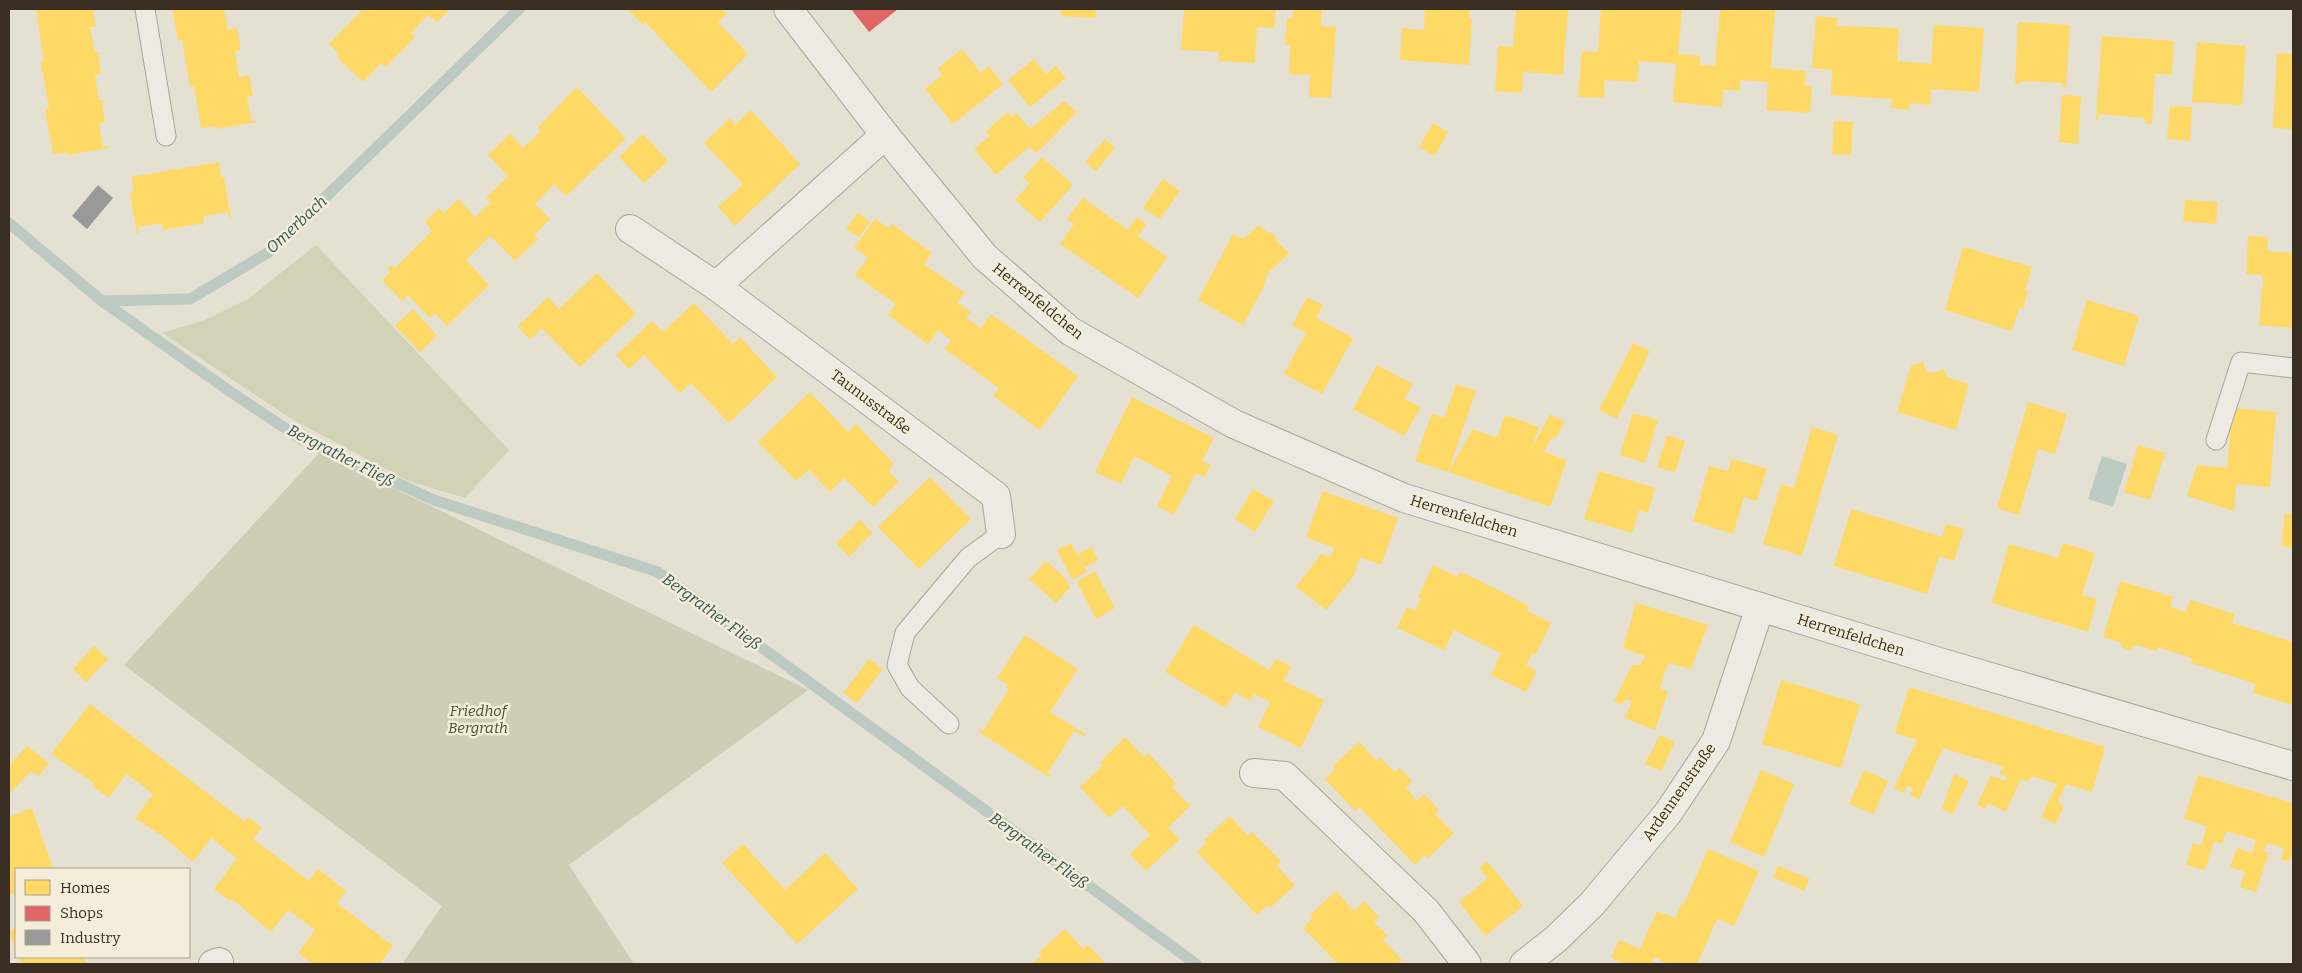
<svg xmlns="http://www.w3.org/2000/svg" width="2302" height="973" viewBox="0 0 2302 973" font-family="Bitter,serif">
	<rect width="100%" height="100%" fill="#e4e0d2"/>
	<polygon fill="#d2d3b6" points="316,245 509,450 465,498 406,480 290,418 162,333 205,320 248,299"/>
	<polygon fill="#cdceb5" points="320,452 808,690 569,865 634,964 402,964 442,906 124,665"/>
	<polygon fill="#bccac2" points="2102,456 2127,464 2113,507 2088,499"/>
	<g fill="#ffd966">
		<polygon points="36,9 93,9 96,27 90,27 95,53 104,53 98,54 101,74 95,75 99,100 108,101 102,102 105,122 99,123 103,147 109,146 109,148 68,155 67,152 53,154 45,110 49,109 41,62 44,61"/>
		<polygon points="172,9 224,9 228,30 237,28 241,50 235,51 239,77 249,75 253,96 247,97 251,121 257,120 257,122 216,129 216,126 201,128 194,86 190,87 182,40 178,40"/>
		<polygon points="363,9 450,9 437,22 428,15 411,33 415,37 386,67 381,63 363,82 337,57 340,55 329,44"/>
		<polygon points="628,9 722,9 727,14 718,22 748,54 711,92 645,22 643,25"/>
		<polygon points="1061,9 1096,9 1095,18 1061,16"/>
		<polygon points="1184,9 1276,9 1274,28 1257,27 1255,63 1219,61 1219,52 1181,50"/>
		<polygon points="1293,9 1322,9 1321,26 1336,27 1331,98 1309,97 1310,75 1289,74 1290,46 1285,45 1287,18 1292,19"/>
		<polygon points="1425,9 1469,9 1469,19 1472,19 1469,65 1400,60 1402,28 1424,30"/>
		<polygon points="1516,9 1568,9 1563,75 1523,72 1522,93 1495,91 1498,46 1513,47"/>
		<polygon points="1601,9 1682,9 1678,54 1700,56 1700,65 1715,66 1720,9 1775,9 1771,68 1806,71 1805,86 1812,87 1810,113 1766,110 1768,82 1741,80 1739,91 1723,89 1722,107 1673,102 1676,64 1639,61 1637,82 1605,80 1604,98 1578,97 1582,51 1598,52"/>
		<polygon points="1816,16 1838,18 1837,26 1899,28 1897,61 1931,64 1934,25 1984,28 1979,92 1931,89 1930,105 1910,103 1909,110 1891,108 1892,99 1831,95 1832,70 1812,68"/>
		<polygon points="2018,22 2070,25 2066,87 2063,87 2063,83 2020,81 2020,84 2015,84"/>
		<polygon points="2102,36 2174,41 2172,75 2155,73 2152,124 2145,123 2145,118 2099,114 2098,120 2096,120"/>
		<polygon points="2197,42 2246,46 2242,105 2192,102"/>
		<polygon points="962,49 981,73 989,66 1003,84 953,124 925,89 942,75 938,68"/>
		<polygon points="2277,53 2293,54 2293,129 2273,128"/>
		<polygon points="1034,59 1046,74 1056,66 1066,78 1030,107 1008,80"/>
		<polygon points="577,87 626,139 566,196 554,184 535,204 550,219 534,235 538,239 515,261 490,236 466,260 489,285 447,326 435,313 430,318 408,295 402,301 382,280 391,272 387,269 391,265 395,268 432,231 425,222 439,208 444,213 458,199 475,217 491,203 486,198 508,176 488,155 510,134 523,148 541,131 538,127"/>
		<polygon points="2062,95 2081,96 2078,144 2059,142"/>
		<polygon points="1064,101 1077,112 1037,153 1029,147 996,175 974,149 990,136 986,131 1008,112 1012,117 1016,113 1030,129"/>
		<polygon points="2170,106 2192,107 2190,141 2167,139"/>
		<polygon points="751,110 800,164 735,226 718,207 743,184 704,143 730,118 735,125"/>
		<polygon points="1834,121 1853,122 1851,155 1832,154"/>
		<polygon points="1433,123 1448,132 1435,156 1419,147"/>
		<polygon points="643,134 668,161 644,183 619,157"/>
		<polygon points="1105,139 1115,148 1096,171 1085,162"/>
		<polygon points="1042,157 1073,185 1040,222 1015,200 1030,183 1023,178"/>
		<polygon points="219,162 221,177 224,177 231,218 229,218 228,212 203,216 204,223 163,230 162,223 138,227 139,234 137,234 130,193 134,192 131,177"/>
		<polygon points="1163,179 1180,191 1160,219 1143,208"/>
		<polygon points="1083,198 1128,230 1137,217 1146,224 1138,236 1167,257 1138,298 1060,244 1074,224 1067,219"/>
		<polygon points="2185,200 2218,202 2216,224 2183,221"/>
		<polygon points="858,213 870,222 859,237 846,229"/>
		<polygon points="875,219 889,228 892,224 932,253 924,264 965,293 957,302 971,312 966,318 981,328 991,314 1078,376 1040,430 993,396 999,388 945,349 951,340 938,330 928,344 888,315 896,304 855,275 868,257 854,248"/>
		<polygon points="1259,225 1269,234 1271,232 1277,238 1275,240 1289,253 1267,274 1264,286 1243,325 1198,300 1233,234 1243,239"/>
		<polygon points="2248,236 2268,237 2267,251 2293,253 2293,328 2259,325 2263,279 2261,275 2246,274"/>
		<polygon points="1963,247 2032,267 2025,290 2028,291 2023,309 2019,308 2012,331 1945,310"/>
		<polygon points="597,273 636,314 580,367 542,328 530,340 518,326 548,297 559,309"/>
		<polygon points="1307,297 1323,305 1316,318 1353,338 1322,394 1284,374 1306,333 1292,325"/>
		<polygon points="2087,300 2139,316 2124,366 2072,350"/>
		<polygon points="694,303 733,344 740,337 777,377 729,423 691,383 680,393 644,355 629,369 616,355 652,321 663,332"/>
		<polygon points="413,309 437,336 420,352 395,326"/>
		<polygon points="1633,343 1650,351 1617,419 1599,410"/>
		<polygon points="1923,362 1926,371 1934,373 1944,369 1947,377 1969,384 1956,430 1897,412 1911,366"/>
		<polygon points="1377,365 1413,384 1404,399 1421,407 1404,436 1353,409"/>
		<polygon points="1456,384 1476,391 1448,472 1415,461 1432,413 1444,418"/>
		<polygon points="810,392 848,432 856,424 894,464 888,470 899,482 873,507 844,478 830,492 809,470 796,481 758,442"/>
		<polygon points="1132,397 1214,438 1202,461 1210,465 1205,477 1196,473 1174,515 1157,506 1172,476 1134,456 1121,484 1095,472"/>
		<polygon points="2028,402 2067,414 2055,454 2038,449 2019,515 1997,508"/>
		<polygon points="2233,408 2276,412 2270,487 2236,484 2234,511 2187,496 2197,465 2227,468"/>
		<polygon points="1633,413 1658,420 1645,463 1620,455"/>
		<polygon points="1550,414 1565,422 1555,439 1552,437 1544,452 1567,460 1550,507 1448,472 1473,429 1497,438 1505,415 1539,427 1532,448"/>
		<polygon points="1812,427 1838,435 1802,556 1763,544 1781,484 1794,488"/>
		<polygon points="1667,435 1685,441 1675,472 1657,467"/>
		<polygon points="2138,445 2165,453 2150,500 2124,492"/>
		<polygon points="1732,459 1767,469 1757,501 1744,497 1733,534 1693,521 1709,466 1728,471"/>
		<polygon points="1599,471 1655,488 1648,513 1639,510 1632,533 1584,519"/>
		<polygon points="930,477 971,519 919,569 878,527"/>
		<polygon points="1253,489 1274,501 1255,532 1235,519"/>
		<polygon points="1323,491 1398,518 1381,565 1360,557 1354,575 1326,610 1296,587 1321,554 1330,557 1334,548 1306,537"/>
		<polygon points="1851,509 1942,537 1946,524 1964,529 1954,561 1939,556 1927,594 1834,566"/>
		<polygon points="2284,514 2293,514 2293,548 2282,546"/>
		<polygon points="860,520 872,533 849,557 836,543"/>
		<polygon points="1071,543 1087,572 1072,580 1057,550"/>
		<polygon points="2063,543 2095,553 2082,595 2097,599 2088,632 1992,603 2009,544 2058,558"/>
		<polygon points="1091,547 1098,560 1085,567 1078,554"/>
		<polygon points="1046,561 1064,577 1070,587 1056,603 1029,579"/>
		<polygon points="1433,565 1458,577 1460,572 1478,580 1529,606 1527,611 1551,623 1536,654 1532,653 1526,665 1537,671 1526,692 1491,675 1501,653 1454,630 1444,650 1397,628 1407,607 1415,611 1421,598 1418,597"/>
		<polygon points="1095,571 1115,608 1096,619 1077,582"/>
		<polygon points="2120,581 2173,597 2170,607 2186,612 2190,600 2235,614 2232,623 2293,642 2293,705 2253,693 2256,684 2191,663 2192,658 2158,647 2157,651 2137,645 2129,650 2123,648 2120,642 2103,637"/>
		<polygon points="1636,603 1708,625 1691,669 1668,663 1660,688 1668,692 1655,730 1624,718 1632,702 1626,699 1622,705 1614,701 1632,665 1640,665 1645,656 1623,648"/>
		<polygon points="1194,625 1269,670 1276,659 1291,666 1284,681 1324,700 1301,748 1258,727 1270,702 1254,694 1250,701 1235,692 1226,708 1165,672"/>
		<polygon points="1025,635 1078,669 1050,712 1085,734 1084,737 1074,731 1048,772 1051,774 1049,777 979,732 980,729 983,731 1009,689 1006,688 1008,685 997,678"/>
		<polygon points="94,646 108,659 86,682 73,669"/>
		<polygon points="869,659 883,669 857,703 843,693"/>
		<polygon points="1781,680 1860,704 1841,768 1762,744"/>
		<polygon points="1909,687 2105,747 2092,792 2066,784 2058,803 2064,806 2056,824 2041,817 2057,784 2032,776 2028,781 2021,779 2006,812 1988,803 1985,809 1977,805 1991,775 2005,781 2007,777 2000,774 2004,767 1943,748 1919,799 1910,795 1913,789 1910,787 1907,786 1904,793 1894,788 1917,740 1895,733"/>
		<polygon points="90,704 244,821 248,817 262,828 253,839 309,881 318,869 346,891 337,903 393,946 380,964 313,964 298,953 315,930 302,920 288,910 271,932 232,899 230,901 214,889 237,858 211,838 193,862 165,838 135,818 153,794 140,784 126,774 109,798 92,786 94,783 51,754"/>
		<polygon points="1660,735 1675,742 1661,771 1645,764"/>
		<polygon points="1125,737 1144,757 1148,753 1176,783 1172,787 1190,806 1168,828 1180,839 1146,871 1130,854 1150,835 1123,806 1109,818 1080,787 1103,765 1100,762"/>
		<polygon points="1359,742 1377,761 1381,758 1395,772 1400,768 1412,781 1406,788 1417,801 1424,794 1439,810 1435,814 1454,833 1428,858 1425,855 1415,865 1359,807 1355,811 1325,779 1335,769 1333,766"/>
		<polygon points="27,746 49,763 39,776 31,771 9,794 9,765"/>
		<polygon points="1761,770 1794,784 1764,857 1730,842"/>
		<polygon points="1864,770 1888,781 1874,814 1849,804"/>
		<polygon points="1954,774 1969,781 1953,814 1942,809"/>
		<polygon points="2198,775 2293,803 2293,850 2289,862 2281,859 2284,848 2267,843 2264,851 2268,853 2267,858 2256,892 2240,887 2245,872 2230,867 2237,848 2252,853 2256,840 2226,831 2222,844 2214,841 2205,870 2186,865 2193,843 2201,846 2207,826 2184,819"/>
		<polygon points="32,808 53,869 16,869 16,893 9,895 9,817"/>
		<polygon points="1230,816 1248,836 1252,832 1281,861 1277,866 1295,885 1270,908 1268,905 1257,915 1197,852 1207,842 1204,840"/>
		<polygon points="743,844 785,890 825,853 858,889 797,944 722,863"/>
		<polygon points="1708,849 1759,871 1734,926 1717,919 1697,964 1669,964 1654,957 1651,964 1624,964 1611,958 1619,940 1640,949 1657,911 1675,918 1682,903 1684,904"/>
		<polygon points="1487,861 1523,906 1485,936 1459,902 1488,878 1479,868"/>
		<polygon points="1778,866 1810,879 1804,891 1773,877"/>
		<polygon points="1336,891 1354,911 1364,901 1379,917 1374,922 1388,936 1383,940 1402,960 1397,964 1338,964 1303,928 1313,918 1310,915"/>
		<polygon points="16,928 16,950 15,951 9,930"/>
		<polygon points="1065,929 1083,949 1088,945 1106,964 1032,964 1042,955 1039,952"/>
		<polygon points="19,957 84,957 86,964 22,964"/>
	</g>
	<polygon fill="#e06666" points="851,9 898,9 869,32"/>
	<polygon fill="#999" points="98,185 113,198 87,229 72,216"/>
	<g fill="none" stroke-linecap="round" stroke-linejoin="round">
		<g stroke="#bccac2" stroke-width="11">
			<polyline points="9,223 102,301 190,299 269,252 519,9"/>
			<polyline points="102,301 228,390 301,439 434,500 658,572 1196,964"/>
		</g>
		<g stroke="#aaa59a" stroke-width="21">
			<g id="lane">
				<polyline points="145,9 166,136"/>
				<polyline points="2216,440 2241,362 2293,368"/>
				<polyline points="949,724 910,688 897,665 905,633 968,558 1001,534"/>
			</g>
		</g>
		<g stroke="#aaa59a" stroke-width="30">
			<g id="street">
				<polyline points="788,9 885,135 985,257 1070,331 1234,424 1404,498 1936,661 2293,766"/>
				<polyline points="885,135 716,286 996,496 1001,534"/>
				<polyline points="630,229 716,286"/>
				<polyline points="1254,773 1285,776 1426,911 1467,964"/>
				<polyline points="213,964 219,962"/>
				<polyline points="1524,964 1556,939 1592,904 1668,813 1716,741 1760,607"/>
			</g>
		</g>
		<use href="#lane" stroke="#eceae3" stroke-width="19"/>
		<use href="#street" stroke="#eceae3" stroke-width="28"/>
	</g>
	<g text-anchor="middle" stroke-width="5" stroke-linejoin="round" paint-order="stroke">
		<g font-size="15" fill="#392e22" stroke="#f3edda">
			<text transform="translate(1038 301) rotate(39)" y="5">Herrenfeldchen</text>
			<text transform="translate(871 402) rotate(37)" y="5">Taunusstraße</text>
			<text transform="translate(1464 516) rotate(17)" y="5">Herrenfeldchen</text>
			<text transform="translate(1851 635) rotate(17)" y="5">Herrenfeldchen</text>
			<text transform="translate(1679 792) rotate(-55)" y="5">Ardennenstraße</text>
		</g>
		<g font-size="15" font-style="italic" fill="#48532b" stroke="#f3edda">
			<text x="478" y="716">Friedhof<tspan x="478" dy="17">Bergrath</tspan></text>
		</g>
		<g font-size="16" font-style="italic" fill="#335756" stroke="#f3edda">
			<text transform="translate(296 224) rotate(-43)" y="6">Omerbach</text>
			<text transform="translate(341 455) rotate(27)" y="6">Bergrather Fließ</text>
			<text transform="translate(712 611) rotate(36)" y="6">Bergrather Fließ</text>
			<text transform="translate(1039 850) rotate(36)" y="6">Bergrather Fließ</text>
		</g>
	</g>
	<rect width="2302" height="973" fill="none" stroke="#392e22" stroke-width="20"/>
	<rect x="15" y="868" width="175" height="90" fill="#f3edda" stroke="#a9a190"/>
	<rect x="25" y="880" width="25" height="15" fill="#ffd966" stroke="#a9a190"/>
	<text x="60" y="893" font-size="15" fill="#392e22">Homes</text>
	<rect x="25" y="906" width="25" height="15" fill="#e06666" stroke="#a9a190"/>
	<text x="60" y="918" font-size="15" fill="#392e22">Shops</text>
	<rect x="25" y="930" width="25" height="15" fill="#999999" stroke="#a9a190"/>
	<text x="60" y="943" font-size="15" fill="#392e22">Industry</text>
</svg>
